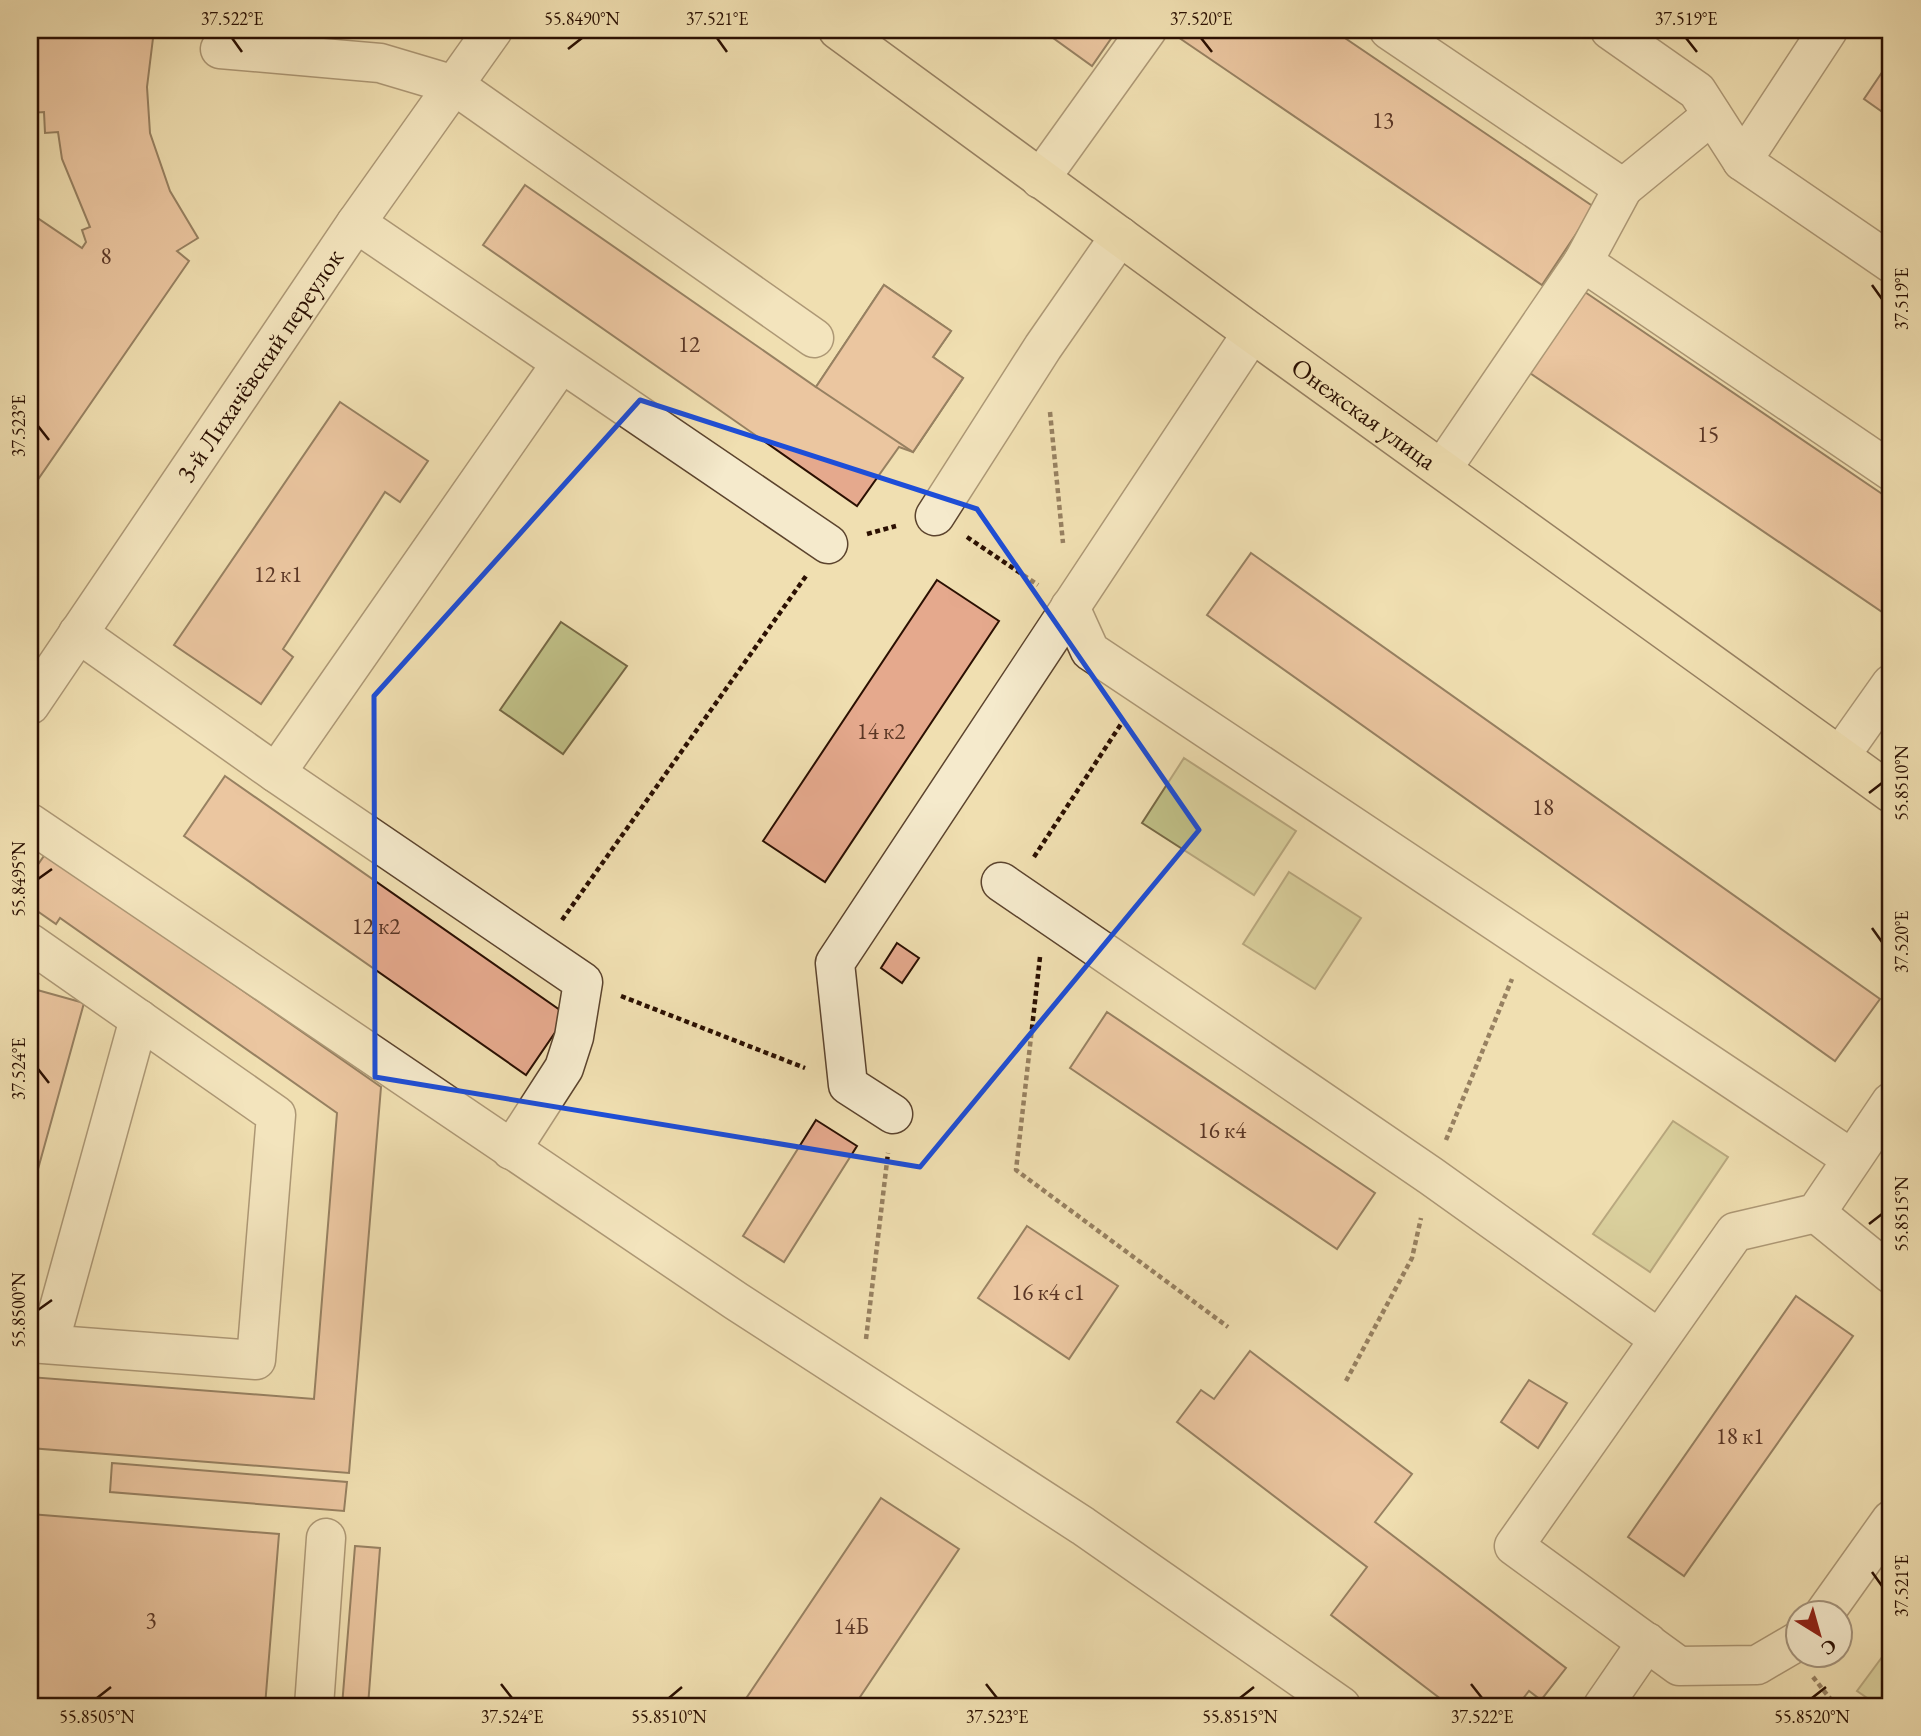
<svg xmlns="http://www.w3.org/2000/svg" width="1921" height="1736" viewBox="0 0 1921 1736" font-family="'EB Garamond',serif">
	<rect width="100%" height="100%" fill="#f0dfb1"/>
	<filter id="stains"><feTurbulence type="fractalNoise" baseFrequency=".00286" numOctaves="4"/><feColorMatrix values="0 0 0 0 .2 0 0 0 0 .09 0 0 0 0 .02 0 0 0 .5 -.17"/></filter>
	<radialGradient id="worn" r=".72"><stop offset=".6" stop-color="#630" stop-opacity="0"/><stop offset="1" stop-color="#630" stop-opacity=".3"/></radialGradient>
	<g fill="#c0c087" stroke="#766844" stroke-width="2">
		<polygon points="561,622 627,666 563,754 500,710"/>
		<polygon points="1184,758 1296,831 1254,895 1142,823"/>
		<polygon points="1289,872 1361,918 1315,989 1243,944"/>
		<polygon points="1673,1121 1728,1157 1650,1272 1593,1234"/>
		<polygon points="1891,1645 1891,1706 1879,1706 1857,1691"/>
	</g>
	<g fill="#e5a98d" stroke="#2b1002" stroke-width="2">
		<polygon points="30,30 154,30 147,87 150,133 170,191 198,238 177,251 189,261 30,491 30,213 82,248 86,242 82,230 90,227 62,159 58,132 45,133 44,112 30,113"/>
		<polygon points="1042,30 1117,30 1092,66"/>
		<polygon points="1174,30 1333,30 1594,207 1542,285 1172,33"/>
		<polygon points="1891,59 1891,118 1864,99"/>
		<polygon points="525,185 816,387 884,285 951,331 933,357 963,378 913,452 899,447 857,506 483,245"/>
		<polygon points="884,285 951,331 933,357 963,378 913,452 816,387"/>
		<polygon points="1579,288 1891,500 1891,618 1524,369"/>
		<polygon points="340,402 428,461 400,502 385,492 283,649 293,657 261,704 174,645"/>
		<polygon points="1251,553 1880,999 1835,1061 1207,615"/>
		<polygon points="937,580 999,621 825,882 763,841"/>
		<polygon points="225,776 567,1015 526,1075 184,836"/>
		<polygon points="46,853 381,1087 349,1473 30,1448 30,1377 314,1399 337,1113 60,918 56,924 30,906 30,876"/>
		<polygon points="897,943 919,958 902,983 881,968"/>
		<polygon points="30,988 84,1003 30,1198"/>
		<polygon points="1107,1012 1375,1193 1337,1249 1070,1068"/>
		<polygon points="816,1120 857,1146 784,1262 743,1236"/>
		<polygon points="1027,1226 1118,1286 1069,1359 978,1298"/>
		<polygon points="1796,1296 1853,1336 1684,1576 1628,1537"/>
		<polygon points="1250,1351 1412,1474 1375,1522 1566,1668 1541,1700 1529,1691 1517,1706 1450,1706 1331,1615 1367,1567 1177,1422 1201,1390 1214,1399"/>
		<polygon points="1529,1380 1567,1403 1538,1448 1501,1422"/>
		<polygon points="112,1463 347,1482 344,1511 110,1492"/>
		<polygon points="881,1498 959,1549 854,1706 748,1706 743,1703"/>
		<polygon points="30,1514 279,1534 265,1706 30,1706"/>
		<polygon points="355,1546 380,1548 368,1706 342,1706"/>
	</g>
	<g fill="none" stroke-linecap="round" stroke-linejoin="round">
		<g stroke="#5c442e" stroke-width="41">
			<g id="minor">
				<polyline points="1389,30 1623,188 1583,262 1442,469"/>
				<polyline points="1610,30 1697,91 1742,161 1891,263"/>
				<polyline points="220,49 380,63 454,85 814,338"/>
				<polyline points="1742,161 1828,30"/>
				<polyline points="1040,179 1147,30"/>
				<polyline points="1623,188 1712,115"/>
				<polyline points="356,223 828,544"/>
				<polyline points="1583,262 1891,471"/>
				<polyline points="935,516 1043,347 1120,236"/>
				<polyline points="1070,607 1090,651 1852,1159"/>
				<polyline points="78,633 276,773 583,982 574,1037 564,1068 511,1150"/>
				<path id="s1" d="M30 705 356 223 493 30"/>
				<polyline points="1840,756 1891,684"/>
				<polyline points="276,773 560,365"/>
				<polyline points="30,823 736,1301 1083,1526 1341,1706"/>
				<polyline points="1001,882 1431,1176 1659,1339"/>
				<polyline points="30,943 276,1115 256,1360 30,1343"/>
				<polyline points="893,1114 848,1085 835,963 1252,333"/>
				<polyline points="1816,1213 1891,1274"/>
				<polyline points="49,1344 139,1019"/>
				<polyline points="1824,1614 1891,1520"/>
				<polyline points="1798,1641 1757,1665 1679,1666 1514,1546 1735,1232 1816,1213 1891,1102"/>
				<polyline points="314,1706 326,1538"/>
				<polyline points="1603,1706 1647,1642"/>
			</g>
		</g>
		<g stroke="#2b1002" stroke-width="41">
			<g id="major">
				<path id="s2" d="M838 30 1252 333 1891 793"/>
			</g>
		</g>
		<g stroke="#2b1002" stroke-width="4.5" stroke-dasharray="5 3.5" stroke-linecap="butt">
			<polyline points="1050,412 1063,543"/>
			<polyline points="867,534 896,526"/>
			<polyline points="967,537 1038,585"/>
			<polyline points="1034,857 1123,721"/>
			<polyline points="562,920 806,576"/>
			<polyline points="1040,957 1016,1170 1228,1327"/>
			<polyline points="621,996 805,1068"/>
			<polyline points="1446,1140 1512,979"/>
			<polyline points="866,1339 888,1153"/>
			<polyline points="1346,1381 1412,1258 1421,1218"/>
			<polyline points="1813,1677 1836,1706"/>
		</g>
		<use href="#minor" stroke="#f5eacc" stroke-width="38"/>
		<use href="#major" stroke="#f0dfb1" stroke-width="38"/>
	</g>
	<path d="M0 0H1921V1736H0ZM640 400 977 509 1199 830 920 1167 375 1077 374 696Z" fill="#f0dfb1" fill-opacity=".55" fill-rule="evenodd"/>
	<path fill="none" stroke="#1d4ed8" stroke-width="5" stroke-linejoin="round" d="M640 400 977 509 1199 830 920 1167 375 1077 374 696Z"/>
	<path fill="none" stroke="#2b1002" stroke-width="2.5" d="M232 38 242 52M717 38 727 52M1201 38 1212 52M1686 38 1697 52M568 49 582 38M1872 285 1882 299M38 426 49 440M1869 793 1882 783M38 879 52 869M1872 928 1882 942M38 1069 49 1083M1869 1224 1882 1214M38 1310 52 1300M1872 1572 1882 1586M501 1684 512 1698M986 1684 997 1698M1471 1684 1482 1698M97 1698 111 1687M669 1698 682 1687M1240 1698 1254 1687M1812 1698 1826 1687"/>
	<g text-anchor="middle" stroke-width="7" stroke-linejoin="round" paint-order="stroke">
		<g font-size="23" fill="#5a3625">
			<text x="1383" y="128">13</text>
			<text x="106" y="264">8</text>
			<text x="689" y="352">12</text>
			<text x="1708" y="442">15</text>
			<text x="278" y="582">12 к1</text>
			<text x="881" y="739">14 к2</text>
			<text x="1543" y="815">18</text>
			<text x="376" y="934">12 к2</text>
			<text x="1222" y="1138">16 к4</text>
			<text x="1048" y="1300">16 к4 с1</text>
			<text x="1740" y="1444">18 к1</text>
			<text x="151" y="1628">3</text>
			<text x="851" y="1634">14Б</text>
		</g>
		<g font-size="26" fill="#2b1002" stroke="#f5eacc">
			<text dy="9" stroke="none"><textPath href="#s1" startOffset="410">3-й Лихачёвский переулок</textPath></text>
			<text dy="9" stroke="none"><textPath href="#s2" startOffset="651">Онежская улица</textPath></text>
		</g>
	</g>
	<rect width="1921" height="1736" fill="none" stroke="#f0dfb1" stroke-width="77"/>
	<g transform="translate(1819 1634) rotate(143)"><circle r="33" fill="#f5eacc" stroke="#a4937b" stroke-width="2"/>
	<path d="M0-5L12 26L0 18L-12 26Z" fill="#8f2418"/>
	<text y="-10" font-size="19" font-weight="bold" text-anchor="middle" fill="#2b1002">С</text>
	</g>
	<rect x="38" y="38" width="1844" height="1660" fill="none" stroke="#2b1002" stroke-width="2.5"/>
	<g font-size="18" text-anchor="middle" fill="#2b1002">
		<text x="232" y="25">37.522°E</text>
		<text x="582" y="25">55.8490°N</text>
		<text x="717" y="25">37.521°E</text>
		<text x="1201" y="25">37.520°E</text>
		<text x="1686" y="25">37.519°E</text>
		<text transform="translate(1902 299) rotate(-90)" y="6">37.519°E</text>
		<text transform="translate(19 426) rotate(-90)" y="6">37.523°E</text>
		<text transform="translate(1902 783) rotate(-90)" y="6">55.8510°N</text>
		<text transform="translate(19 879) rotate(-90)" y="6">55.8495°N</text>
		<text transform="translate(1902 942) rotate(-90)" y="6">37.520°E</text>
		<text transform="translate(19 1069) rotate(-90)" y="6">37.524°E</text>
		<text transform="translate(1902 1214) rotate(-90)" y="6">55.8515°N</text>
		<text transform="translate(19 1310) rotate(-90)" y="6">55.8500°N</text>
		<text transform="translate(1902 1586) rotate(-90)" y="6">37.521°E</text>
		<text x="97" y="1723">55.8505°N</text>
		<text x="512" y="1723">37.524°E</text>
		<text x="669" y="1723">55.8510°N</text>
		<text x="997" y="1723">37.523°E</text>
		<text x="1240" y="1723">55.8515°N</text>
		<text x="1482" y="1723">37.522°E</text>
		<text x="1812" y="1723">55.8520°N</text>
	</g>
	<rect width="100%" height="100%" filter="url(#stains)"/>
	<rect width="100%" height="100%" fill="url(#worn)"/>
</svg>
